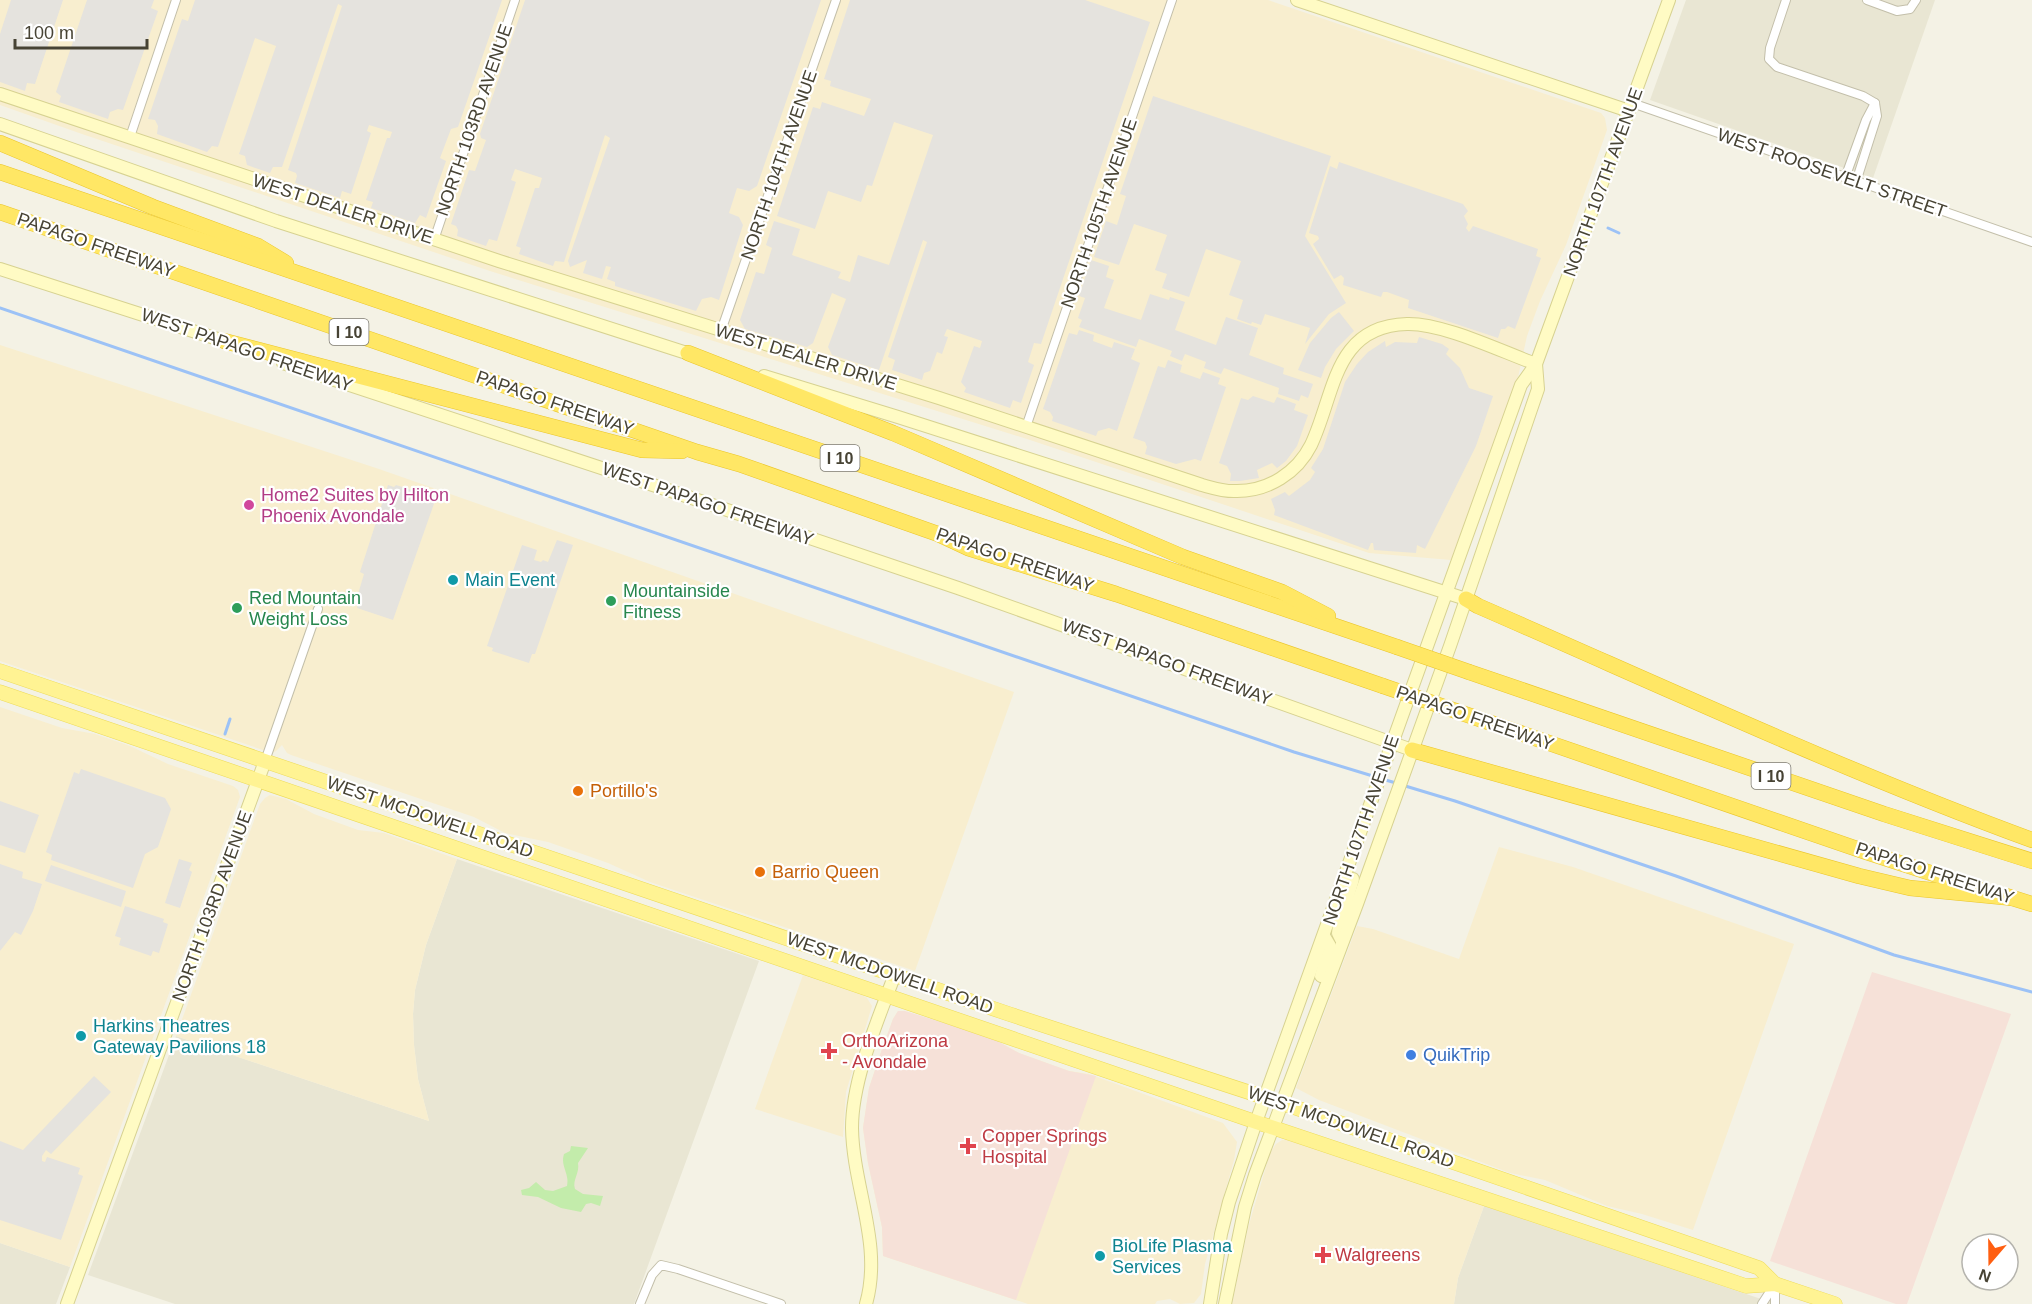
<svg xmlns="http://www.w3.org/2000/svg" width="2032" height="1304" viewBox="0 0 2032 1304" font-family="Arial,sans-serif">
	<rect width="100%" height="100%" fill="#f4f2e5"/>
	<g fill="#e9e6d3">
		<polygon points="1686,0 1935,0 1873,178 1650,100"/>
		<polygon points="457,859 759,961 634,1304 175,1304 88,1275 176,1036 429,1121 418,1079 414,1045 413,1014 415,990 426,945"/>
		<polygon points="1484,1206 1776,1304 1454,1304 1458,1278"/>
		<polygon points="0,1243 70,1267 56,1304 0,1304"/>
	</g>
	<g fill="#f8eecf">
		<polygon points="0,0 1268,0 1601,113 1605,118 1607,130 1566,245 1540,301 1527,336 1517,382 1451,560 1369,553 1030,440 490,271 82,134 0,105"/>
		<polygon points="0,345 379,469 1014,692 915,971 650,882 608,863 548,842 505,833 474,817 291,755 287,753 282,745 276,751 272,753 0,661"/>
		<polygon points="0,707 62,728 95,734 130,746 168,764 233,786 238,790 240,797 70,1267 0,1243"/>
		<polygon points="270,795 286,799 314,814 358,830 384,833 457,859 426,945 415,990 413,1014 414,1045 418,1079 429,1121 176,1036 260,804 265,798"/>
		<polygon points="1499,847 1573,867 1794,944 1693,1230 1642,1214 1607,1206 1545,1180 1510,1173 1319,1100 1296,1088 1357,926 1373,929 1459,959"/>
		<polygon points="803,975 862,995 867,998 872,1006 846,1092 843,1137 755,1109"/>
		<polygon points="898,1011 990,1037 1019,1053 1069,1071 1089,1074 1223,1123 1237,1142 1234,1160 1205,1264 1201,1294 1194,1303 1180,1304 1170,1299 1157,1301 1155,1304 1028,1304 883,1256 882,1227 868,1163 863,1128 869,1088 882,1049 893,1019"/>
		<polygon points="1282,1140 1287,1140 1484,1206 1458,1278 1454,1304 1232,1304 1248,1228 1270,1153 1276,1144"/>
	</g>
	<g fill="#f6e1d8">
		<polygon points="1872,972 2011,1014 1907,1304 1896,1304 1770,1261"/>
		<polygon points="898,1011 905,1011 990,1037 1019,1053 1069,1071 1096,1076 1016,1300 883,1256 882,1227 868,1163 863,1128 869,1088 882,1049 893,1019"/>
	</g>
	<path fill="#c3ecab" d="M571 1146 588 1148 578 1163C580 1173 572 1180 575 1189L583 1194 603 1196 600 1206 591 1203 586 1204 581 1212 561 1208 538 1197 522 1195 521 1190 529 1188 536 1182 545 1190 553 1191 567 1186C570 1174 560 1166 564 1154L570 1151Z"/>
	<g fill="#e5e3de">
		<polygon points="11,0 63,0 35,84 27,83 25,91 0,82 0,34"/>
		<polygon points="87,0 154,0 151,8 158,11 123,110 118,109 110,112 108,119 59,102 61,96 56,92"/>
		<polygon points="195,0 502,0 458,127 451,129 440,158 446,161 426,218 420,215 415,223 371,208 373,202 366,200 387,138 390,138 392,132 369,125 367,131 371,133 351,194 342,191 340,198 295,183 297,176 296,173 288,170 342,6 338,4 282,167 273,167 270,173 247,165 245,156 239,154 276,46 255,38 218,147 212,146 207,152 157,134 158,126 155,120 148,119 182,19 188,21"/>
		<polygon points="525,0 821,0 757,186 749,191 737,188 729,213 739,217 743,225 719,300 711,297 702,299 696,311 615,286 615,282 607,279 611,267 606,266 602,279 583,273 587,260 570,267 568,261 610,138 605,135 564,262 555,261 553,266 519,254 521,248 516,246 535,188 539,188 542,178 515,169 511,180 516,182 497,241 489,239 486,246 457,236 458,230 456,226 451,224 469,170 475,171 486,140 481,138 480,134"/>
		<polygon points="850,0 1085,0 1150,22 1041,344 1034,343 1028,362 1034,365 1021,403 1013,400 1010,408 964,392 966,388 961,382 974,346 980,348 982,341 947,329 944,336 948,337 942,354 937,352 930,371 924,373 922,380 892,370 895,360 888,357 927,242 923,240 879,370 832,355 828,347 846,299 832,293 813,343 807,347 745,329 740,320 756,272 764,274 772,248 766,245 774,221 800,229 792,255 841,272 838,278 850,282 858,255 889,265 904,221 933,135 894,122 872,186 867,185 861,202 828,191 815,229 777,216 813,107 820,109 822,102 864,116 871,99 830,86 831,81 824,79"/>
		<polygon points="1153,96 1331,156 1305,236 1346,303 1329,314 1305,344 1310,328 1265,314 1261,325 1252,322 1251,324 1237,319 1243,300 1229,295 1241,261 1206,249 1189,297 1162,288 1167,274 1155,270 1167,235 1134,224 1119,265 1094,257 1106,221 1117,225 1126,196 1120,194"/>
		<polygon points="1339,162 1463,204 1468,211 1464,216 1468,224 1466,228 1469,232 1473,226 1538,249 1536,256 1541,258 1515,329 1508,326 1505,329 1501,329 1498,338 1408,308 1409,300 1387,292 1383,292 1381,297 1343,285 1344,278 1341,275 1334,279 1313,244 1319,239 1318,236 1309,233 1330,166 1337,169"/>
		<polygon points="1091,260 1109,266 1106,277 1114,280 1104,308 1141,320 1150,294 1169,300 1170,297 1185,302 1175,330 1216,345 1226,317 1258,328 1249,355 1284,368 1283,374 1313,384 1308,398 1301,395 1299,401 1278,394 1279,388 1224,368 1221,374 1204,368 1206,362 1185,354 1182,361 1170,356 1172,351 1139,339 1136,347 1079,327 1082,320 1078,318 1085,298 1079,296"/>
		<polygon points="1339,312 1354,331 1336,349 1325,367 1321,378 1298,370 1310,343 1331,318"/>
		<polygon points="1079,330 1094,335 1093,341 1112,348 1114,342 1135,349 1131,359 1140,363 1117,431 1109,428 1098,431 1096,436 1052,421 1053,417 1050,412 1043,409 1069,333 1077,335"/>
		<polygon points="1419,337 1442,344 1449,349 1446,354 1460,368 1469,388 1493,396 1476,446 1425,549 1417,545 1416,553 1374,550 1373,543 1371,543 1368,550 1274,515 1275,510 1271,499 1285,492 1289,496 1310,480 1315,472 1311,468 1323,449 1345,382 1357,364 1368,352 1385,341 1386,347 1395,342 1417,343"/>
		<polygon points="1168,360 1182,365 1180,372 1200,379 1203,372 1220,378 1218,384 1226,387 1201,461 1195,459 1176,464 1145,454 1147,447 1145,442 1133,438 1158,366 1165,368"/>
		<polygon points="1253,396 1274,403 1277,397 1296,404 1294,410 1308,415 1297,446 1286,461 1277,468 1272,463 1257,470 1259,478 1240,481 1230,481 1231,474 1227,466 1219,463 1241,398 1248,400"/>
		<polygon points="388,485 394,487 396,485 436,498 393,620 357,608 359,602 356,601 364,574 360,572"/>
		<polygon points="557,540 573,545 535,654 532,654 529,663 492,651 493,648 487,646 522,545 537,550 534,560 541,562 543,560 548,562"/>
		<polygon points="81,769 165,798 171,809 158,847 145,854 133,888 51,860 52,855 46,852 74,772 79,774"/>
		<polygon points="0,801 39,815 25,853 0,845"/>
		<polygon points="179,859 192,863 189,870 192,872 180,908 165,903"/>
		<polygon points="0,864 23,872 22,878 42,884 33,911 21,935 15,932 0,951"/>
		<polygon points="51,865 126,891 121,907 45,881"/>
		<polygon points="125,906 164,919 163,922 168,924 159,953 153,951 151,956 119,945 121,938 115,936"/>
		<polygon points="94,1076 111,1092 51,1154 46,1150 42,1156 42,1161 45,1162 47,1157 80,1168 78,1174 83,1176 61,1240 0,1220 0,1141 23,1150"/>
	</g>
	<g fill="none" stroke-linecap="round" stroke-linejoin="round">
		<g stroke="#9cc2f6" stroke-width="3">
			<polyline points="1608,228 1619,233"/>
			<polyline points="0,308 1294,752 1376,777"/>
			<polyline points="225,734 230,719"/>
			<polyline points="1382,779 1396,783"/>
			<polyline points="1402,785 1455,801 1676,876 1894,955 2032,992"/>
		</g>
		<g stroke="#c3bfaa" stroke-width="10">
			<g id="street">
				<polyline points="1786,0 1770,48 1769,59 1777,67 1863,96 1875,103"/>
				<polyline points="1867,0 1897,11 1910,9 1916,0"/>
				<polyline points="1632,103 2032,242"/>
				<polyline points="130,137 176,0"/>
				<polyline points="1845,178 1866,120 1875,103 1877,116 1856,182"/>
				<polyline points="434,240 515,0"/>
				<polyline points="721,331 836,0"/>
				<polyline points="1026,427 1172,0"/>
				<polyline points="265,761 318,609"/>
				<polyline points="640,1304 652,1275 661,1265 678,1269 781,1304"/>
				<polyline points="1762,1304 1775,1284"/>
				<polyline points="1775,1304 1775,1284"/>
			</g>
		</g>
		<g stroke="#d7d291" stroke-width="14">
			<g id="secondary">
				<polyline points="1297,0 1629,111"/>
				<path d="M0 94 499 261 939 398 1202 485C1213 488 1225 492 1237 491 1268 491 1297 473 1311 445 1335 395 1333 326 1407 324 1443 323 1500 351 1536 364"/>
				<polyline points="0,124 276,221 696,356"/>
				<polyline points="0,269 230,343"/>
				<polyline points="283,363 659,487 958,588 1412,750"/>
				<polyline points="764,376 898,417 1466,599"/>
				<polyline points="1342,941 1338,933 1339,926 1353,879"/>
				<polyline points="1321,976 1330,946 1324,936"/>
				<polyline points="67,1304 265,761"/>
				<path d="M866 1304C883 1244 853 1188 852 1128 852 1079 878 1020 895 974"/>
				<polyline points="1210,1304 1221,1234 1229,1202 1256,1122 1521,385 1536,364 1669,0"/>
				<polyline points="1225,1304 1245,1207 1255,1175 1357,904 1450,646 1538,389 1536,364"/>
			</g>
		</g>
		<g stroke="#eddb5a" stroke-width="15">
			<g id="primary">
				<polyline points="0,671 1009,1014 1282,1103 1759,1268 1775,1284"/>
				<polyline points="0,692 1256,1122 1746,1286 1775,1284 1835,1304"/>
			</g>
		</g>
		<g stroke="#eac52a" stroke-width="16">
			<g id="highway">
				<polyline points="0,143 153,207 258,246 286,263"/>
				<polyline points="0,172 1397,647"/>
				<polyline points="0,212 697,452 739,464 938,534 968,548 1116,594 1383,686"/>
				<polyline points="224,341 642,450 682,451"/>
				<polyline points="688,353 893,433 1183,557 1282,592 1328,616"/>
				<path d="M1466 599 1478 606C1662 686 1844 771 2032 840"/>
				<polyline points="1469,672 1884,814 2032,861"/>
				<polyline points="1456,711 1866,852 1977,888"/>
				<polyline points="1412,750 1859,876 1910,888 2013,898"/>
				<polyline points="2006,896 2032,904"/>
			</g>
		</g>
		<use href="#street" stroke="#fff" stroke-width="8"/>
		<use href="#secondary" stroke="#fffbc4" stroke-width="12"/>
		<use href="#primary" stroke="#fff393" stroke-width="14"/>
		<use href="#highway" stroke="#ffe765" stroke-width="15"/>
		<g stroke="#eac52a" stroke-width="16" stroke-linecap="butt">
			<g id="highway-bridge">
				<polyline points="1397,647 1469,672"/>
				<polyline points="1383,686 1456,711"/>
			</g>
		</g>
		<use href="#highway-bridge" stroke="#ffe765" stroke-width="15"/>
	</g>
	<circle fill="#d1479c" stroke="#fff" stroke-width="2" cx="249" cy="505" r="6"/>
	<g fill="#0f9aa8" stroke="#fff" stroke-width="2">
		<circle cx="453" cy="580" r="6"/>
		<circle cx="81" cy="1036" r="6"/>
		<circle cx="1100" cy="1256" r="6"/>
	</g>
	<g fill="#2e9e5b" stroke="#fff" stroke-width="2">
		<circle cx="611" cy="601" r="6"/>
		<circle cx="237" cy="608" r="6"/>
	</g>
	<g fill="#e8710a" stroke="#fff" stroke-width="2">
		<circle cx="578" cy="791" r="6"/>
		<circle cx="760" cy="872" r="6"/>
	</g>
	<g fill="#e0444e" stroke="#fff" stroke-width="2">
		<path d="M826 1042h6v6h6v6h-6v6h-6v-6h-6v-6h6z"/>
		<path d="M965 1137h6v6h6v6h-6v6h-6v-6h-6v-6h6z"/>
		<path d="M1320 1246h6v6h6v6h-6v6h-6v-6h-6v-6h6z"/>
	</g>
	<circle fill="#3f7fe0" stroke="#fff" stroke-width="2" cx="1411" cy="1055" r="6"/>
	<g text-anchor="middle" stroke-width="4.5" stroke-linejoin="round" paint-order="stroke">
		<g fill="#fff" stroke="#7e7b71" stroke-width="1.5">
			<rect x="329.5" y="319" width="39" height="26" rx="4.5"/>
			<rect x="820.5" y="445" width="39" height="26" rx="4.5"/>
			<rect x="1751.5" y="763" width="39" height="26" rx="4.5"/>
		</g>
		<g font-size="16" font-weight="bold" fill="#474334">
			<text x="349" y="338">I 10</text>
			<text x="840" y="464">I 10</text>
			<text x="1771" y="782">I 10</text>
		</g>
		<g font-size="18" fill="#474334" stroke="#fff">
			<text transform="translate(474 120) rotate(-71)" y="6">NORTH 103RD AVENUE</text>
			<text transform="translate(779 165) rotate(-71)" y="6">NORTH 104TH AVENUE</text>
			<text transform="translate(1832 173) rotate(19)" y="6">WEST ROOSEVELT STREET</text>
			<text transform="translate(1603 182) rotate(-70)" y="6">NORTH 107TH AVENUE</text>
			<text transform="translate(343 209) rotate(18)" y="6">WEST DEALER DRIVE</text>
			<text transform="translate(1099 213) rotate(-71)" y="6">NORTH 105TH AVENUE</text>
			<text transform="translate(96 245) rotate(19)" y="6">PAPAGO FREEWAY</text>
			<text transform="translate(247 350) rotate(19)" y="6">WEST PAPAGO FREEWAY</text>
			<text transform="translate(806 357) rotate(17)" y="6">WEST DEALER DRIVE</text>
			<text transform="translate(555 403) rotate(19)" y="6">PAPAGO FREEWAY</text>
			<text transform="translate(708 504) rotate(19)" y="6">WEST PAPAGO FREEWAY</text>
			<text transform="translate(1015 560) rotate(19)" y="6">PAPAGO FREEWAY</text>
			<text transform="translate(1167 662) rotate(20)" y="6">WEST PAPAGO FREEWAY</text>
			<text transform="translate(1475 718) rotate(19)" y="6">PAPAGO FREEWAY</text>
			<text transform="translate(430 817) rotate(19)" y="6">WEST MCDOWELL ROAD</text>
			<text transform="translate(1361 830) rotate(-71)" y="6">NORTH 107TH AVENUE</text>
			<text transform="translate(1935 873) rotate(18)" y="6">PAPAGO FREEWAY</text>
			<text transform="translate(212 906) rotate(-70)" y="6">NORTH 103RD AVENUE</text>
			<text transform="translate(890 973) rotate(19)" y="6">WEST MCDOWELL ROAD</text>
			<text transform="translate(1351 1127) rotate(19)" y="6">WEST MCDOWELL ROAD</text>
		</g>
		<g font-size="18" fill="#b23c85" stroke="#fff" text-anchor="start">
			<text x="261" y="501">Home2 Suites by Hilton<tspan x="261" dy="21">Phoenix Avondale</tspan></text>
		</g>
		<g font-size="18" fill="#0d838f" stroke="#fff" text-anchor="start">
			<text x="465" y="586">Main Event</text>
			<text x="93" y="1032">Harkins Theatres<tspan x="93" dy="21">Gateway Pavilions 18</tspan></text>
			<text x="1112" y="1252">BioLife Plasma<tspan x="1112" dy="21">Services</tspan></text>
		</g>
		<g font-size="18" fill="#27864d" stroke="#fff" text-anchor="start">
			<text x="623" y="597">Mountainside<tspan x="623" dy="21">Fitness</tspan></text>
			<text x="249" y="604">Red Mountain<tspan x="249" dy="21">Weight Loss</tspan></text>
		</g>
		<g font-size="18" fill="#c56008" stroke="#fff" text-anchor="start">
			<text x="590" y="797">Portillo's</text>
			<text x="772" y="878">Barrio Queen</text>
		</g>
		<g font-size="18" fill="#be3a42" stroke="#fff" text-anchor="start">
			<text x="842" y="1047">OrthoArizona<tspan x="842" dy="21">- Avondale</tspan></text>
			<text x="982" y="1142">Copper Springs<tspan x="982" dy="21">Hospital</tspan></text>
			<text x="1335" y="1261">Walgreens</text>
		</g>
		<g font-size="18" fill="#366cbe" stroke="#fff" text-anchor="start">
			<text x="1423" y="1061">QuikTrip</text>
		</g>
	</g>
	<g transform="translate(1990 1262) rotate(200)"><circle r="28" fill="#ffffff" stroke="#b5b4ae" stroke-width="1.5"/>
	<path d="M0-4.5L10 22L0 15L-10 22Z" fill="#ff5f11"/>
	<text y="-9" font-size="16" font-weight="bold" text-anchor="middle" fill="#474334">N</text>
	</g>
	<path d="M15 39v9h132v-9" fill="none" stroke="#474334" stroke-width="3"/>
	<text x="24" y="39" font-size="18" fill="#474334" stroke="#ffffff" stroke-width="4.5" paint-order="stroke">100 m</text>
</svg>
